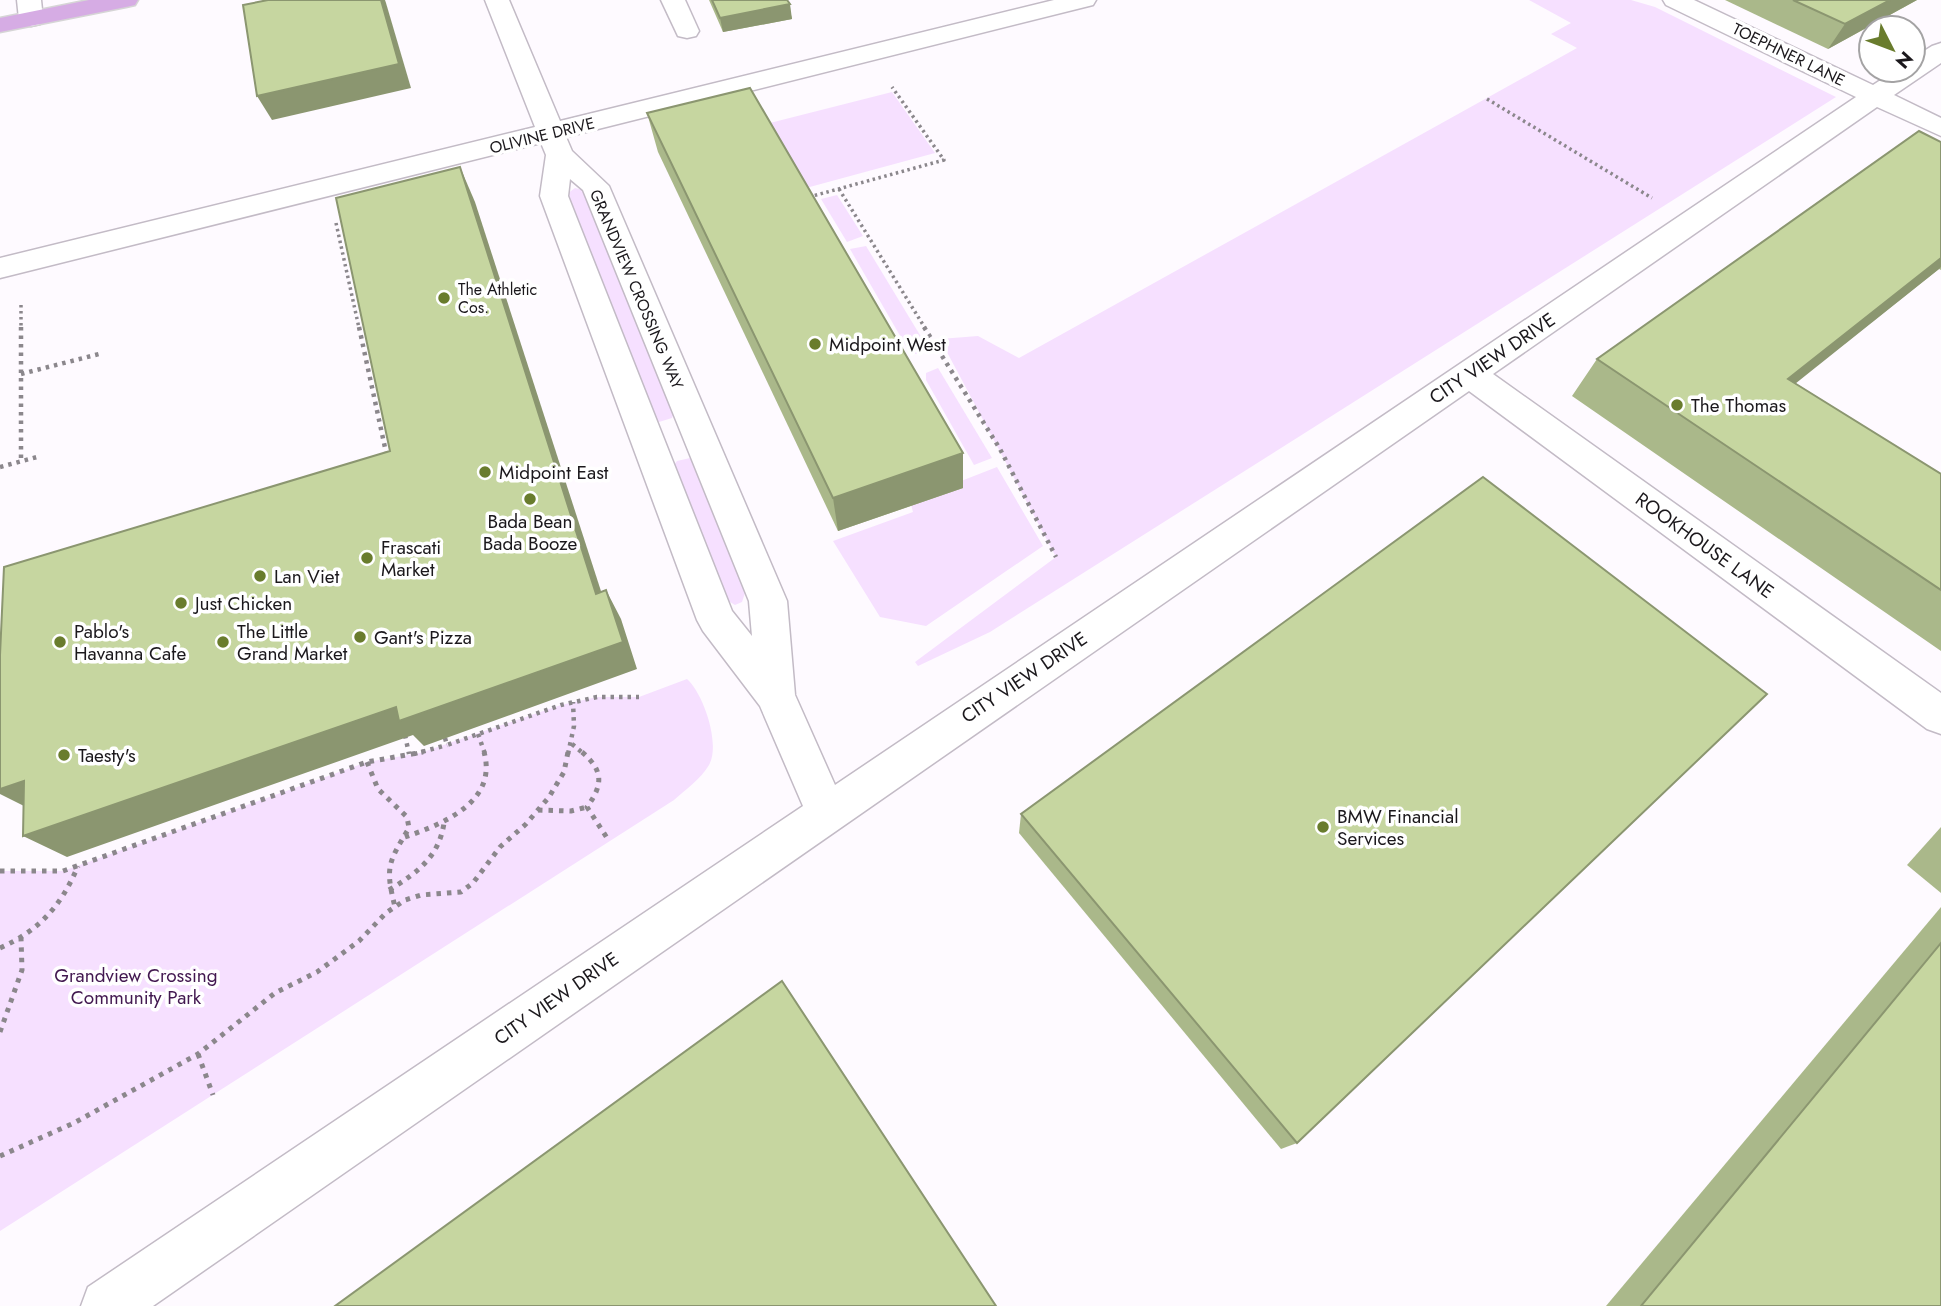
<svg xmlns="http://www.w3.org/2000/svg" width="1941" height="1306" viewBox="0 0 1941 1306" font-family="Jost,sans-serif">
	<rect width="100%" height="100%" fill="#fefaff"/>
	<g fill="#f6e0ff">
		<polygon points="1529,0 1631,0 1655,7 1836,97 990,632 918,666 915,662 1056,557 940,339 978,336 1019,358 1577,48 1551,34 1571,23"/>
		<polygon points="892,92 935,153 795,191 758,126"/>
		<polygon points="575,188 583,190 674,413 672,418 659,422 656,420 567,194"/>
		<polygon points="837,195 863,236 847,242 821,199"/>
		<polygon points="866,246 929,350 916,354 910,353 850,249"/>
		<polygon points="938,368 992,458 974,465 926,380 926,373"/>
		<polygon points="690,458 745,593 742,602 735,605 725,599 674,465 677,461"/>
		<polygon points="997,467 1043,546 926,626 880,617 833,541 913,512 910,501"/>
		<path d="M687 679C703 693 721 744 709 765 701 779 685 790 674 800L0 1231V871H63L367 762 420 753 561 705 597 697H639Z"/>
	</g>
	<g fill="none" stroke-linecap="round" stroke-linejoin="round">
		<g stroke="#c3bbc6" stroke-width="3">
			<g id="minor">
				<polygon points="17,0 41,0 43,19 40,24 31,26 22,24 19,19"/>
				<path d="M485 0H509L560 121 1054 0H1096L1093 5 566 137 572 151 609 186 787 601 795 695 835 785 1856 97 1666 5 1663 0H1694L1873 85 1896 70H1913V58L1932 46 1941 43V63L1894 95 1941 118V136L1877 107 1493 374 1941 693V734L1927 729 1469 391 153 1306H81L88 1287 803 806 760 706 703 631 697 620 540 196 546 155 541 143 0 278V258L535 127ZM570 179 583 190 749 601 752 636 732 611 568 196Z"/>
				<polygon points="661,0 685,0 699,31 696,36 687,38 678,36"/>
			</g>
		</g>
		<g stroke="#d6d5d6" stroke-width="3">
			<polygon id="major" points="89,0 138,0 135,5 126,7 0,32 0,18"/>
		</g>
		<g stroke="#8b878c" stroke-width="3.5" stroke-dasharray="2.5 3.5" stroke-linecap="butt">
			<polyline points="1487,99 1652,198"/>
			<polyline points="839,189 925,328"/>
			<polyline points="809,197 944,160 892,87"/>
			<polyline points="336,223 359,328"/>
			<polyline points="21,305 21,328"/>
		</g>
		<g stroke="#8b878c" stroke-width="4.5" stroke-dasharray="3.5 5" stroke-linecap="butt">
			<polyline points="21,327 21,461"/>
			<polyline points="359,327 387,457"/>
			<polyline points="924,327 1000,449 1056,557"/>
			<polyline points="21,374 99,354"/>
			<polyline points="0,467 37,457"/>
			<polyline points="478,734 485,754"/>
			<polyline points="405,735 409,754"/>
			<polyline points="445,738 447,745 561,705 597,697 639,697"/>
			<polyline points="572,744 584,754"/>
			<polyline points="414,754 447,745"/>
			<polyline points="568,754 574,726 573,702"/>
		</g>
		<g stroke="#8b878c" stroke-width="5" stroke-dasharray="4.5 6" stroke-linecap="butt">
			<path d="M582 752C604 771 603 785 587 807L609 841"/>
			<path d="M367 762 378 789 407 817 409 828C388 863 385 867 395 907"/>
			<polyline points="538,810 571,811 587,807"/>
			<path d="M405 837C443 824 498 802 484 752"/>
			<polyline points="0,871 63,871 367,762 423,752"/>
			<path d="M389 890C417 873 439 857 444 823"/>
			<path d="M0 948C40 930 61 906 78 866"/>
			<polyline points="0,1032 22,970 21,938"/>
			<polyline points="198,1054 213,1095"/>
			<polyline points="0,1156 74,1123 198,1054 275,993 317,972 359,941 386,913 405,900 421,895 461,892 473,883 500,847 526,824 549,797 564,772 568,752"/>
		</g>
		<use href="#minor" fill="#fff" fill-rule="evenodd"/>
		<use href="#major" fill="#d6ace4" fill-rule="evenodd"/>
	</g>
	<g fill="#aab88a">
		<polygon points="709,0 787,0 792,19 723,32"/>
		<polygon points="1725,0 1917,0 1828,49"/>
		<polygon points="647,113 963,453 963,488 838,531 658,152"/>
		<polygon points="1941,142 1941,270 1939,269 1795,383 1941,474 1941,651 1572,396 1597,359"/>
		<polygon points="1021,814 1297,1143 1281,1149 1019,833"/>
		<polygon points="1941,827 1941,893 1907,865"/>
		<polygon points="1941,907 1941,1306 1606,1306"/>
	</g>
	<g fill="#8b9670">
		<polygon points="381,0 385,0 386,3 411,88 272,120 257,96"/>
		<polygon points="1890,0 1917,0 1828,49 1845,24"/>
		<polygon points="790,4 792,19 723,32 720,18"/>
		<polygon points="460,167 475,202 611,622 596,594"/>
		<polygon points="1941,258 1941,267 1939,269 1756,415 1788,379"/>
		<polygon points="963,453 963,488 838,531 833,498"/>
		<polygon points="606,590 621,619 637,669 424,746 413,735 67,857 23,836"/>
		<polygon points="24,781 38,813 0,794 0,789"/>
	</g>
	<g fill="#c6d6a0" stroke="#8b9670" stroke-width="2">
		<polygon points="268,0 381,0 399,64 257,96 243,5"/>
		<polygon points="712,0 787,0 790,4 720,18"/>
		<polygon points="1793,0 1890,0 1845,24"/>
		<polygon points="750,88 963,453 833,498 647,113"/>
		<polygon points="1919,131 1941,142 1941,258 1788,379 1941,474 1941,590 1597,359"/>
		<polygon points="460,167 596,594 606,590 623,642 399,721 396,707 23,836 24,781 0,789 0,655 4,567 390,451 336,198"/>
		<polygon points="1483,477 1767,694 1297,1143 1021,814"/>
		<polygon points="1941,943 1941,1306 1641,1306"/>
		<polygon points="782,981 996,1306 335,1306"/>
	</g>
	<g fill="#697c2d" stroke="#fff" stroke-width="2.5">
		<circle cx="444" cy="298" r="7"/>
		<circle cx="815" cy="344" r="7"/>
		<circle cx="1677" cy="405" r="7"/>
		<circle cx="485" cy="472" r="7"/>
		<circle cx="530" cy="499" r="7"/>
		<circle cx="367" cy="558" r="7"/>
		<circle cx="260" cy="576" r="7"/>
		<circle cx="181" cy="603" r="7"/>
		<circle cx="360" cy="637" r="7"/>
		<circle cx="60" cy="642" r="7"/>
		<circle cx="223" cy="642" r="7"/>
		<circle cx="64" cy="755" r="7"/>
		<circle cx="1323" cy="827" r="7"/>
	</g>
	<g text-anchor="middle" stroke-width="7" stroke-linejoin="round" paint-order="stroke">
		<g font-size="16" fill="#1b181c" stroke="#fff">
			<text transform="translate(1789 54) rotate(26)" y="6">TOEPHNER LANE</text>
			<text transform="translate(542 135) rotate(-14)" y="6">OLIVINE DRIVE</text>
			<text transform="translate(637 289) rotate(67)" y="6">GRANDVIEW CROSSING WAY</text>
		</g>
		<g font-size="16" fill="#1b181c" stroke="#fff" text-anchor="start">
			<text x="458" y="295">The Athletic<tspan x="458" dy="18">Cos.</tspan></text>
		</g>
		<g font-size="19" fill="#1b181c" stroke="#fff" text-anchor="start">
			<text x="829" y="351">Midpoint West</text>
			<text x="1691" y="412">The Thomas</text>
			<text x="499" y="479">Midpoint East</text>
			<text x="530" y="528" text-anchor="middle">Bada Bean<tspan x="530" dy="22">Bada Booze</tspan></text>
			<text x="381" y="554">Frascati<tspan x="381" dy="22">Market</tspan></text>
			<text x="274" y="583">Lan Viet</text>
			<text x="195" y="610">Just Chicken</text>
			<text x="74" y="638">Pablo's<tspan x="74" dy="22">Havanna Cafe</tspan></text>
			<text x="237" y="638">The Little<tspan x="237" dy="22">Grand Market</tspan></text>
			<text x="374" y="644">Gant's Pizza</text>
			<text x="78" y="762">Taesty's</text>
			<text x="1337" y="823">BMW Financial<tspan x="1337" dy="22">Services</tspan></text>
		</g>
		<g font-size="19" fill="#1b181c" stroke="#fff">
			<text transform="translate(1492 358) rotate(-34)" y="7">CITY VIEW DRIVE</text>
			<text transform="translate(1705 545) rotate(36)" y="7">ROOKHOUSE LANE</text>
			<text transform="translate(1024 677) rotate(-34)" y="7">CITY VIEW DRIVE</text>
			<text transform="translate(556 998) rotate(-35)" y="7">CITY VIEW DRIVE</text>
		</g>
		<g font-size="19" fill="#421850" stroke="#fff">
			<text x="136" y="982">Grandview Crossing<tspan x="136" dy="22">Community Park</tspan></text>
		</g>
	</g>
	<g transform="translate(1892 49) rotate(132)"><circle r="33" fill="#ffffff" stroke="#a4a3a4" stroke-width="2"/>
	<path d="M0-5L12 26L0 18L-12 26Z" fill="#697c2d"/>
	<text y="-10" font-size="19" font-weight="bold" text-anchor="middle" fill="#1b181c">N</text>
	</g>
</svg>
